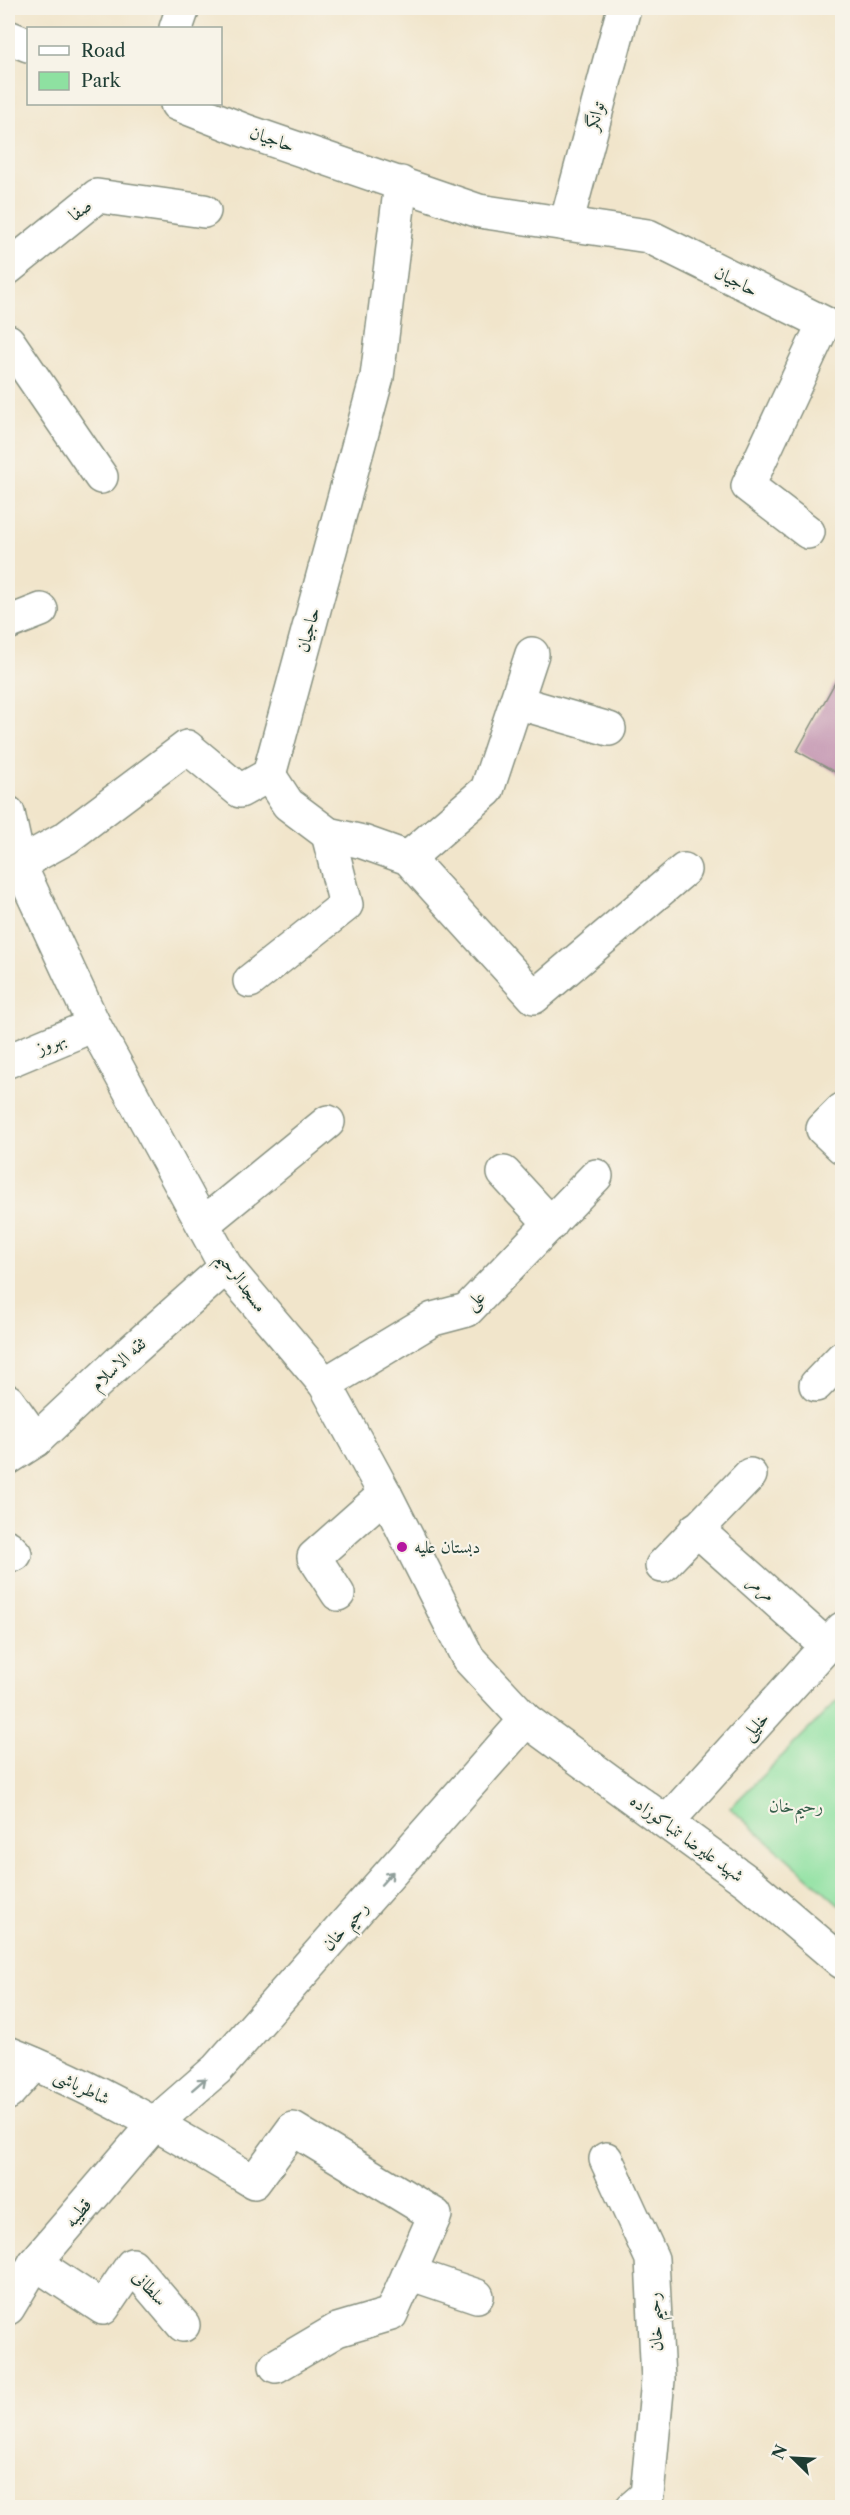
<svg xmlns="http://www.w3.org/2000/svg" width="850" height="2515" viewBox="0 0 850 2515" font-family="'Libre Caslon Text',Amiri,serif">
	<rect width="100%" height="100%" fill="#f7f3e8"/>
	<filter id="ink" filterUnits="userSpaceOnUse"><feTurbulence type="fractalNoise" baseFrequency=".0167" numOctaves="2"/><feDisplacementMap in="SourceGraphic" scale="12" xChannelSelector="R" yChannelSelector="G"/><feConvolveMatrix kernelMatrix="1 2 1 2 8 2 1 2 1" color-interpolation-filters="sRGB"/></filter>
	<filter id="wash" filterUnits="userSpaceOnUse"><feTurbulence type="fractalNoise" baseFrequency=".008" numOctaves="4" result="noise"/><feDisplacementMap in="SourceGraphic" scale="24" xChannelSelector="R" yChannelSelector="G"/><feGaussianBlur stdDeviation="1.35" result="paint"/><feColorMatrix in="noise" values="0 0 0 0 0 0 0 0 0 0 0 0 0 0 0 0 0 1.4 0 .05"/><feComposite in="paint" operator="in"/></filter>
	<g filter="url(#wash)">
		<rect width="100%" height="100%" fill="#f1e5cb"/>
		<polygon fill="#8ee1a1" stroke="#568f6a" stroke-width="1.5" points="837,1701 842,1704 842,1907 730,1808"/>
		<g id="blocks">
			<polygon fill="#c598b3" points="842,670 842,776 797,751"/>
		</g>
	</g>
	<g filter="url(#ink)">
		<use href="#blocks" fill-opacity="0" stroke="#889180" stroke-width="1.5"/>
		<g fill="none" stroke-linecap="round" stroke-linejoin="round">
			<g stroke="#889180" stroke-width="36">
				<g id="street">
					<polyline points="176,28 183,8"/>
					<polyline points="8,37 28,45"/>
					<polyline points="177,104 246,131 479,211 648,236 824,323 748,486 808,532"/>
					<polyline points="566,224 624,8"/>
					<polyline points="8,268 97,196 204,211"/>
					<polyline points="8,341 101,477"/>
					<polyline points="8,623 41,610"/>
					<polyline points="516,702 609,729"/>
					<polyline points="269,775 288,804 328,834 363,842 408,858 534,997 684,870"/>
					<polyline points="8,813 19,864 94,1025 226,1267 325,1384 385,1494 468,1658 526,1720 748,1882 842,1962"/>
					<polyline points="408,858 487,790 532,654"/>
					<polyline points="19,864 66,838 187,747 240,791 269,775 377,377 401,183"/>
					<polyline points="250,981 346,905 328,834"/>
					<polyline points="8,1061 94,1025"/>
					<polyline points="842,1110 823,1129 842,1147"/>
					<polyline points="504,1173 551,1224"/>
					<polyline points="203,1224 328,1122"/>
					<polyline points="325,1384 433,1319 467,1310 596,1176"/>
					<polyline points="816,1385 842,1358"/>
					<polyline points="8,1401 36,1440"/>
					<polyline points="8,1458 36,1440 119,1362 226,1267"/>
					<polyline points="696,1529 827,1646"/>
					<polyline points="8,1547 15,1554"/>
					<polyline points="662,1566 750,1475"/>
					<polyline points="338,1594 314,1557 385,1494"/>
					<polyline points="667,1822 842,1629"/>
					<path d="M8 2053C94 2087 175 2134 254 2182L293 2129 435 2215 391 2314 337 2330 276 2366"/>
					<polyline points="8,2093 34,2064"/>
					<polyline points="606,2159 652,2259 658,2380 647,2495 632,2508"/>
					<polyline points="35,2263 103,2308 132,2265 183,2325"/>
					<polyline points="409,2273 477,2296"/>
					<polyline points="8,2308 35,2263 155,2123 217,2069 526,1720"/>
				</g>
			</g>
			<use href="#street" stroke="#fff" stroke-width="33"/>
		</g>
		<defs><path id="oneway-shaft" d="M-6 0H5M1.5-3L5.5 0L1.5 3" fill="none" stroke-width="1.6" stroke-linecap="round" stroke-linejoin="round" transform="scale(1.5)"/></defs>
		<g stroke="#8f9e9a">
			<use href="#oneway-shaft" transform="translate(387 1878) rotate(-48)"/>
			<use href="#oneway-shaft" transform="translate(199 2084) rotate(-41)"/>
		</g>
	</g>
	<circle fill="#b5179e" stroke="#f7f3e8" stroke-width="2" cx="402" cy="1547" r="6"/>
	<g text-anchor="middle" stroke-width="4.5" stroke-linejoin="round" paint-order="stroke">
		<g font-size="18" fill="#1f3d34" stroke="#f7f3e8">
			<text transform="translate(595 116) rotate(-75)" y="6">توانگر</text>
			<text transform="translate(272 139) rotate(19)" y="6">حاجیان</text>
			<text transform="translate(80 210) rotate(-39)" y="6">صفا</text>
			<text transform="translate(736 281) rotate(27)" y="6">حاجیان</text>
			<text transform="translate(308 630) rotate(-75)" y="6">حاجیان</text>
			<text transform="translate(51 1043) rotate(-23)" y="6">بهروز</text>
			<text transform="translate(242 1282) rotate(53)" y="6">مسجدالرحیم</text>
			<text transform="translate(475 1300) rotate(-41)" y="6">علی</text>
			<text transform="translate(118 1364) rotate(-43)" y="6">ثقه الاسلام</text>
			<text transform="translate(762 1588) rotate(42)" y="6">مرمر</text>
			<text transform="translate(755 1726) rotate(-48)" y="6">خلیلی</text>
			<text transform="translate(687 1838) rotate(36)" y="6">شهید علیرضا تنباکوزاده</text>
			<text transform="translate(345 1926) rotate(-48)" y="6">رحیم خان</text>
			<text transform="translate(82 2087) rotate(26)" y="6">شاطرباشی</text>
			<text transform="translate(78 2213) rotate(-50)" y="6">قطیبه</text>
			<text transform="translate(150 2288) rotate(47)" y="6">سلطانی</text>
			<text transform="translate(655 2322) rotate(-93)" y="6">رحیم خان</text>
		</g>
		<g font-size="18" fill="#1f3d34" stroke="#f7f3e8" text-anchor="start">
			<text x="414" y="1553">دبستان علیه</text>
		</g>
		<g font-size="18" fill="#355e4a" stroke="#f7f3e8">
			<text x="796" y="1812">رحیم‌خان</text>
		</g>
	</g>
	<rect width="850" height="2515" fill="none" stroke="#f7f3e8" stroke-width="30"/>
	<rect x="27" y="27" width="195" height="78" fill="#f7f3e8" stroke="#a1aaa0" stroke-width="1.5"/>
	<rect x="39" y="46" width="30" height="9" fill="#ffffff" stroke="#a1aaa0" stroke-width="1.5"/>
	<text x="81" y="57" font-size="18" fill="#1f3d34">Road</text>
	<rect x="39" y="72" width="30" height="18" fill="#8ee1a1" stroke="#a1aaa0" stroke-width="1.5"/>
	<text x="81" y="87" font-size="18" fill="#1f3d34">Park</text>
	<g transform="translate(793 2458) rotate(294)" stroke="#f7f3e8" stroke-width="4.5" paint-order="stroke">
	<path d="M0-4.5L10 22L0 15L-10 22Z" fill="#1f3d34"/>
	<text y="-9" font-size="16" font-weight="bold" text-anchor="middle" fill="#1f3d34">N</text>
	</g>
</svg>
